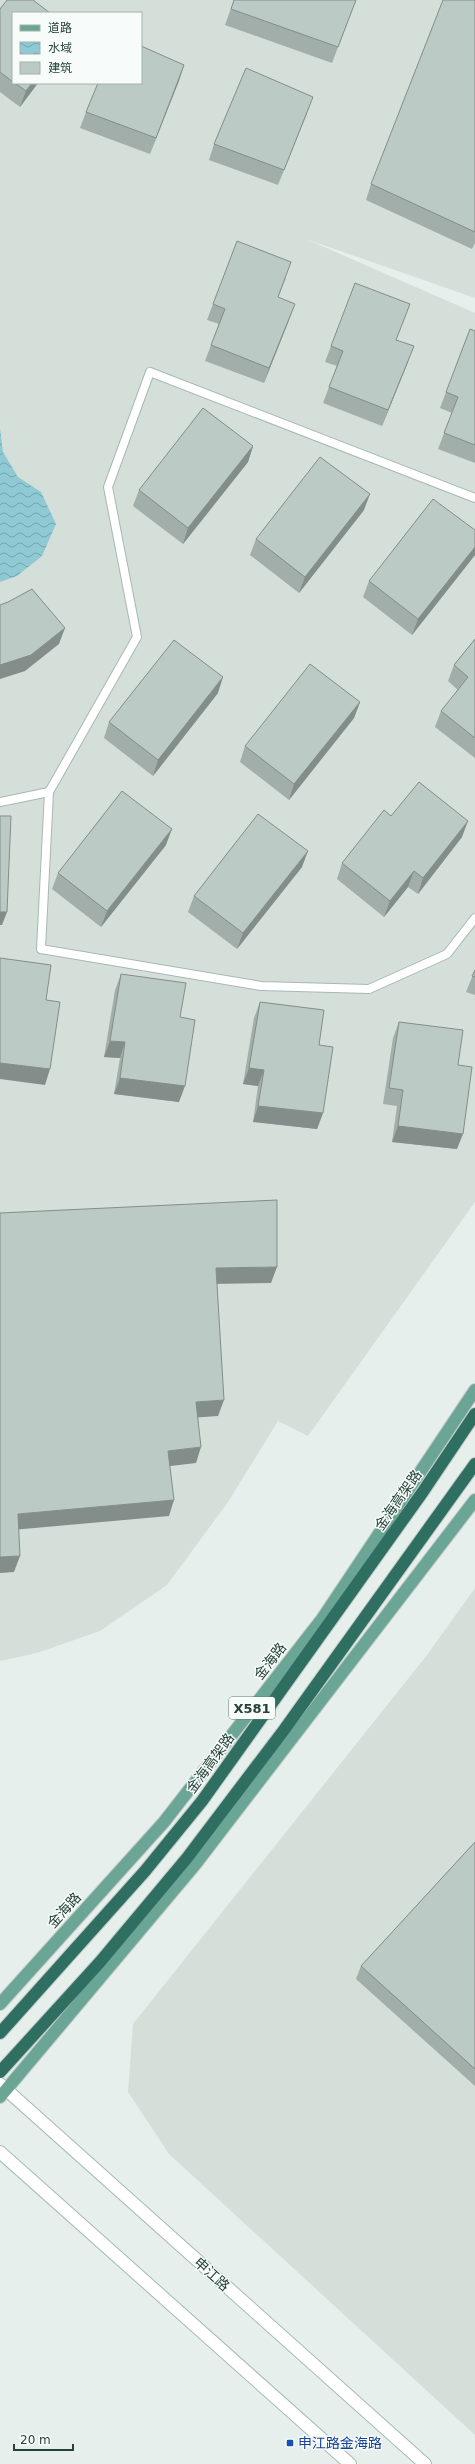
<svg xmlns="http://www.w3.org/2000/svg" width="475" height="2464" viewBox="0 0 475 2464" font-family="'DejaVu Sans','Noto Sans SC',sans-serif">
	<defs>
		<pattern id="water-waves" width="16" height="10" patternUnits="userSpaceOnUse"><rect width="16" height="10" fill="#8ec9d4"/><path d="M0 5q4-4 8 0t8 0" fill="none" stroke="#74a5ad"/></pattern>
	</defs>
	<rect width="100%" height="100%" fill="#e6efeb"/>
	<g fill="#d4dfda" fill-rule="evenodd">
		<path d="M0 0H475V298L306 239 475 313V1202L308 1436 278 1421 228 1502 167 1585 100 1631 37 1653 0 1661ZM13 13H141V83H13Z"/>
		<polygon points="475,1588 475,2435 169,2154 128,2092 133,2024 427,1655"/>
	</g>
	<polygon fill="url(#water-waves)" points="0,428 3,452 18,477 41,492 56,524 42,556 17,576 0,582"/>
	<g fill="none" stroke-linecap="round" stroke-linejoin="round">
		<g stroke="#a8b8b2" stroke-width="10">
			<g id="lane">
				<polyline points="475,498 150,372 108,487 137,637 49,792 41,949 261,986 369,989 447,954 475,918"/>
				<polyline points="0,802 49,792"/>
			</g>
		</g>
		<g stroke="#a4bbb3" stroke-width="14">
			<g id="secondary">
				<polyline points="0,2084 425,2464"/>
				<polyline points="0,2152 350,2464"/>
			</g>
		</g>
		<g stroke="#c2cac8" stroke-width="14">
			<g id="primary">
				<polyline points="0,2004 164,1822 322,1619 475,1390"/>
				<polyline points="0,2097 194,1866 475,1500"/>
			</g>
		</g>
		<g stroke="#c2cac8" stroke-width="14">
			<g id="highway">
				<polyline points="0,2033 145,1871 202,1801 422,1493 475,1414"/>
				<polyline points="0,2072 100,1962 187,1858 284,1730 475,1464"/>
			</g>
		</g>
		<use href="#lane" stroke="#fff" stroke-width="8"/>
		<use href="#secondary" stroke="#fff" stroke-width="12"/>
		<use href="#primary" stroke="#6aa596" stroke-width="12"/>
		<use href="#highway" stroke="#2f6f62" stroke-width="12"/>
	</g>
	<g fill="#a1aea9">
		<polygon points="234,0 356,0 332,63 225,25"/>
		<polygon points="475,0 475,243 472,249 366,200 371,184"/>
		<polygon points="0,9 13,13 13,83 38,83 20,107 0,92"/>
		<polygon points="184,65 150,154 80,128 86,112"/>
		<polygon points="307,113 278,185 209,160 214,144"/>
		<polygon points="286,278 278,297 289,320 264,383 205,361 219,324 207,320 213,304"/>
		<polygon points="475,331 475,463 438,449 452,413 440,408 446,392"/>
		<polygon points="397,340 408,362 382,426 323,403 337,366 325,362 331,346"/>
		<polygon points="253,446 248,462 183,544 133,506 139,490"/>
		<polygon points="364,510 299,593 250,555 256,539"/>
		<polygon points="475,530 475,555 412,635 363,597 369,581"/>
		<polygon points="475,639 475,758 435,727 441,711 458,690 448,681 454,665"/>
		<polygon points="218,693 153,776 104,738 109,722"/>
		<polygon points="360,702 354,718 289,800 240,762 245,746"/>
		<polygon points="391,816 462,837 418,894 408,887 384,917 337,879 342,863"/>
		<polygon points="166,845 101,927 52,889 58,873"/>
		<polygon points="302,867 237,949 188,912 194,896"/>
		<polygon points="475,970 475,995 466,992"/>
		<polygon points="121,974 180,1017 179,1102 114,1094 120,1058 104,1057 115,990"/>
		<polygon points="260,1002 319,1045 323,1113 317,1129 253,1122 258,1086 243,1084 254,1018"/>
		<polygon points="399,1022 458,1065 457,1149 392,1142 397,1106 383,1104 393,1038"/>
		<polygon points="475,1842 475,2086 356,1979 361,1966"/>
	</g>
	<g fill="#838d89">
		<polygon points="184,65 179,81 150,154 156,138"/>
		<polygon points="32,83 38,83 20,107 26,91"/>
		<polygon points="313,97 307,113 278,185 284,170"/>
		<polygon points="295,304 289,320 264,383 269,368"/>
		<polygon points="414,346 408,362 382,426 388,410"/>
		<polygon points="253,446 248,462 183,544 188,528"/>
		<polygon points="370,494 364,510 299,593 305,577"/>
		<polygon points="475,547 475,555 412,635 418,619"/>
		<polygon points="65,628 59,644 25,671 0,679 0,665"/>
		<polygon points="223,677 218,693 153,776 158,760"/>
		<polygon points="360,702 354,718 289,800 294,784"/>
		<polygon points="468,821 462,837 418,894 423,878"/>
		<polygon points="172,829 166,845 101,927 107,911"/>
		<polygon points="308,851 302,867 237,949 243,933"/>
		<polygon points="414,871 408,887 384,917 390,901"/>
		<polygon points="0,912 7,912 2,925 0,925"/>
		<polygon points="110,1041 125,1042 120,1058 104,1057"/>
		<polygon points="0,1063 50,1069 45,1085 0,1079"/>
		<polygon points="249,1068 264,1070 258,1086 243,1084"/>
		<polygon points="120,1078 185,1086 179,1102 114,1094"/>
		<polygon points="258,1106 323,1113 317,1129 253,1122"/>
		<polygon points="398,1126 463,1134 457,1149 392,1142"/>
		<polygon points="277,1267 271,1283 210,1284 216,1268"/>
		<polygon points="224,1400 218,1416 190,1418 196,1402"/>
		<polygon points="201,1447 196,1463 162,1467 168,1451"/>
		<polygon points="174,1500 169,1516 12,1530 18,1514"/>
		<polygon points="20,1556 14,1572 0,1573 0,1557"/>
	</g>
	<g fill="#bbcac4" stroke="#838d89">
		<polygon points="7,0 33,0 50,13 13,13 13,82 0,72 0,9"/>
		<polygon points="234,0 356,0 338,47 231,9"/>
		<polygon points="443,0 475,0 475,232 371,184"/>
		<polygon points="141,46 184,65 156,138 86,112 98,83 141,83"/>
		<polygon points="246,68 313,97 284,170 214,144"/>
		<polygon points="15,83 32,83 26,91"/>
		<polygon points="237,241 291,262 278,297 295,304 269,368 211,345 225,309 213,304"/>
		<polygon points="355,283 410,304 396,340 414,346 388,410 329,387 343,351 331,346"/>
		<polygon points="470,329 475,331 475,445 444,433 458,397 446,392"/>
		<polygon points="203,408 253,446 188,528 139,490"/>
		<polygon points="320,457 370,494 305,577 256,539"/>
		<polygon points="433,499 475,530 475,547 418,619 369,581"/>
		<polygon points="32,589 65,628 31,655 0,665 0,605 8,602"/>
		<polygon points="475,639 475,738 441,711 468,677 454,665"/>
		<polygon points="174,640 223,677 158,760 109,722"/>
		<polygon points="310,664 360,702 294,784 245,746"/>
		<polygon points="419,782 468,821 423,878 414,871 390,901 342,863 384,810 391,816"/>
		<polygon points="122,791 172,829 107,911 58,873"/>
		<polygon points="258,814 308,851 243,933 194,896"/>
		<polygon points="0,816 11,816 7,912 0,912"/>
		<polygon points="0,958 51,965 46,1000 60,1002 50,1069 0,1063"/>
		<polygon points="475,970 475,977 472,976"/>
		<polygon points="121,974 186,983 180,1017 195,1020 185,1086 120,1078 125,1042 110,1041"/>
		<polygon points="260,1002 324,1010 319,1045 333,1047 323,1113 258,1106 264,1070 249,1068"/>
		<polygon points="399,1022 463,1030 458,1065 472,1067 463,1134 398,1126 403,1090 389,1088"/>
		<polygon points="277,1200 277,1267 216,1268 224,1400 196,1402 201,1447 168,1451 174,1500 18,1514 20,1556 0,1557 0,1213"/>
		<polygon points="475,1842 475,2069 361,1966"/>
	</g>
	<rect fill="#1a4fb4" stroke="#f7fbf9" stroke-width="1.5" x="286" y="2439" width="8" height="8" rx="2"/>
	<g text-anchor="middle" stroke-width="3" stroke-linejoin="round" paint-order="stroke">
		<rect fill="#f7fbf9" stroke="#637a73" stroke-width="1" x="229" y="1697" width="46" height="22" rx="3"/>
		<g font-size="13" font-weight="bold" fill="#24423a">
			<text x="252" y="1713">X581</text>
		</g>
		<g font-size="14" fill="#24423a" stroke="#f7fbf9">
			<text transform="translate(398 1500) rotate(-55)" y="5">金海高架路</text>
			<text transform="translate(270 1661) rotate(-52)" y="5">金海路</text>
			<text transform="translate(210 1763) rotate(-54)" y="5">金海高架路</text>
			<text transform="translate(64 1910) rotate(-48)" y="5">金海路</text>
			<text transform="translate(212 2274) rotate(42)" y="5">申江路</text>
		</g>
		<g font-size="14" fill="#164399" stroke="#f7fbf9" text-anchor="start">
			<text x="298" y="2448">申江路金海路</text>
		</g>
	</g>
	<rect x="12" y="12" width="130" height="72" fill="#f7fbf9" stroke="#a3b1ad"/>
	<rect x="20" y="25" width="20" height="6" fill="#6aa596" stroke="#a3b1ad"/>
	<text x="48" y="32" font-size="12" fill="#24423a">道路</text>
	<rect x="20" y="42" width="20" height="12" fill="url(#water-waves)" stroke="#a3b1ad"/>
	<text x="48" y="52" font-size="12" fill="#24423a">水域</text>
	<rect x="20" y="62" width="20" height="12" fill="#bbcac4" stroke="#a3b1ad"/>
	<text x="48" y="72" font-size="12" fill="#24423a">建筑</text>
	<path d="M14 2444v6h59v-6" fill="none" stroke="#24423a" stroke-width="2"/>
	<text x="20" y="2444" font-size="12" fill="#24423a" stroke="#f7fbf9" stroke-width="3" paint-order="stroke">20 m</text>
</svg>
